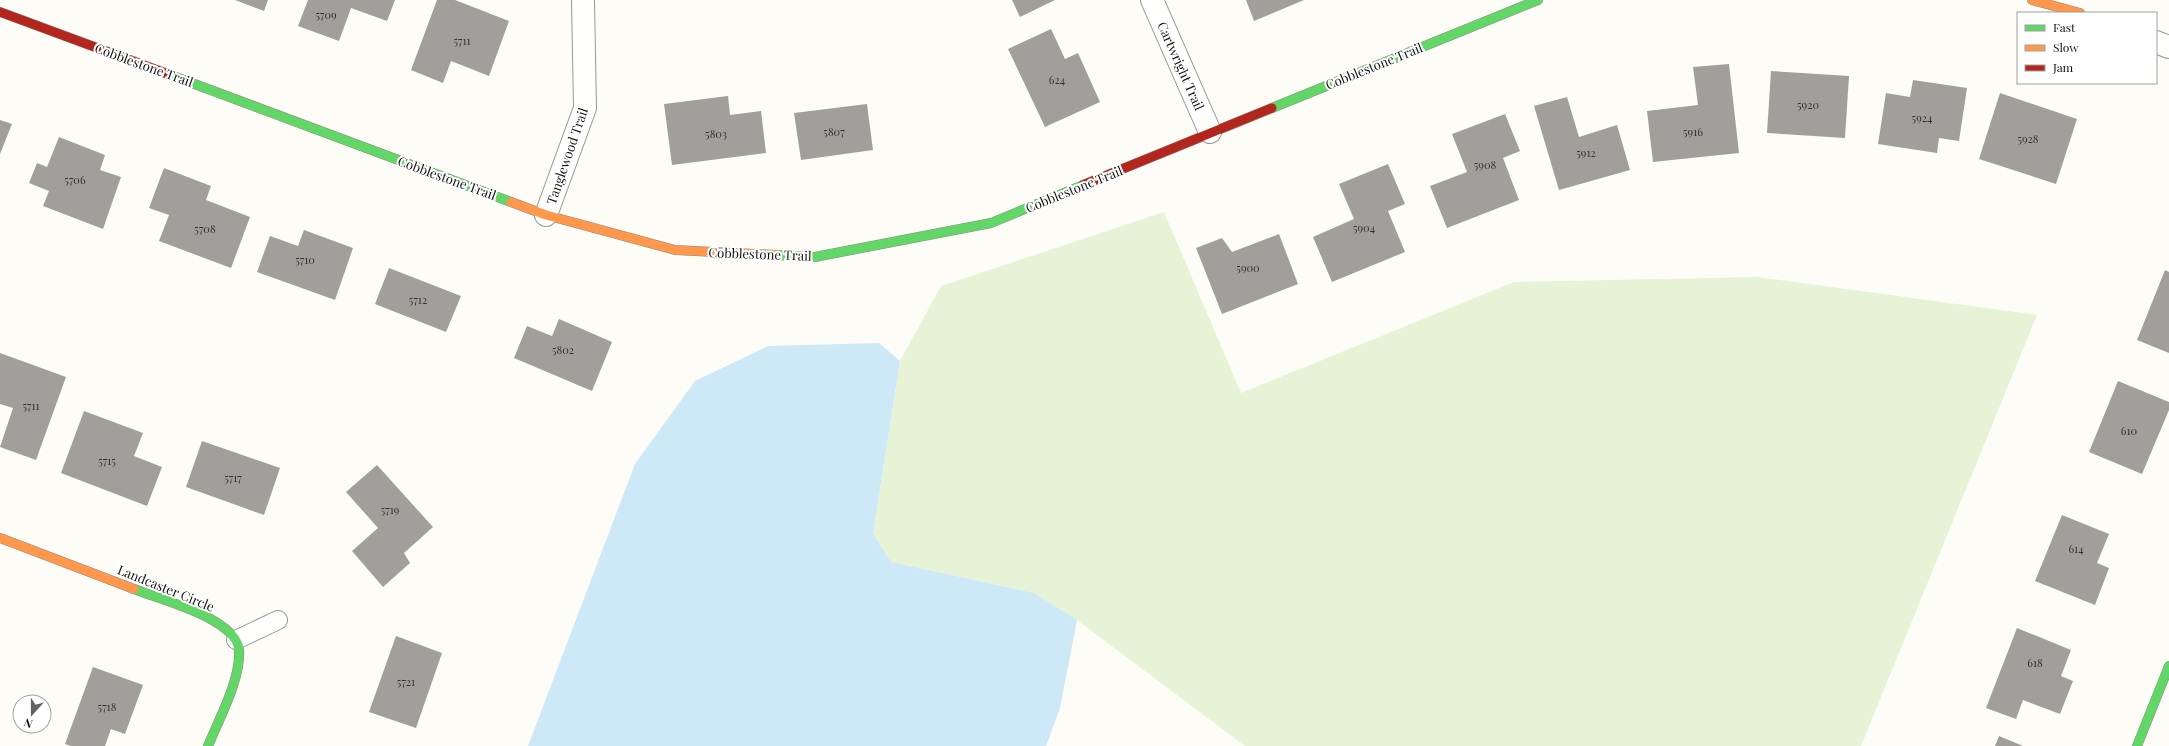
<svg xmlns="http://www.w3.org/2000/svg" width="2169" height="746" viewBox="0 0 2169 746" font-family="'Playfair Display',serif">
	<rect width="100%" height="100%" fill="#fdfcf7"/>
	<polygon fill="#e7f3d7" points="1164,212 1241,393 1514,282 1757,277 2037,315 1861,746 1245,746 1077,620 1034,593 890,562 873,534 900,361 941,286"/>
	<polygon fill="#cde8f7" points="879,343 900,361 873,534 891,562 1034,593 1077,620 1060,708 1046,746 528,746 635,464 695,381 768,346"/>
	<g fill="#a19f9c">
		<polygon points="235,0 268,0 264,11"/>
		<polygon points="308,0 395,0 387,21 351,8 339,41 298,26"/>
		<polygon points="437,0 455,0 509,21 489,76 451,61 443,83 411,70"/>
		<polygon points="1012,0 1055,0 1020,17"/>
		<polygon points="1246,0 1304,0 1254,21"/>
		<polygon points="1051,29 1065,59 1078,53 1100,102 1045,127 1008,49"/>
		<polygon points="1729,64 1739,153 1653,162 1647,111 1698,105 1693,67"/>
		<polygon points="1771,71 1849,76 1845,138 1767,133"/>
		<polygon points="1913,80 1967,88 1959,141 1939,138 1937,153 1878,144 1886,93 1910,97"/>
		<polygon points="2000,93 2077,119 2056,184 1979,159"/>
		<polygon points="728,96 730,115 761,111 766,153 672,165 664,104"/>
		<polygon points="1567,97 1579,137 1617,125 1630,170 1559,190 1534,106"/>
		<polygon points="867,104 873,150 801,160 794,113"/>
		<polygon points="1505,114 1520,151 1503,158 1519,200 1447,228 1430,186 1467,172 1452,134"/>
		<polygon points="0,120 12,124 0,154"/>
		<polygon points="59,137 105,155 100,170 121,177 103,229 43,206 49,191 29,183 37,163 47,167"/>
		<polygon points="1388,164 1405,204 1388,211 1405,252 1332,282 1313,237 1354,219 1339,184"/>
		<polygon points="164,168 211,186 206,200 250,217 231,268 159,241 169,215 149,208"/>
		<polygon points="304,230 353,248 335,300 257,272 270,236 298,246"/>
		<polygon points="1279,234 1298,284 1222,314 1196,248 1222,238 1232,252"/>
		<polygon points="389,268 461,296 446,332 375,304"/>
		<polygon points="2165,270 2169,272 2169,353 2137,340"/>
		<polygon points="559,319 612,342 592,391 514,358 527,326 552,336"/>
		<polygon points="0,353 66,377 36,460 0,447 13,408 0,404"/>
		<polygon points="2118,381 2169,402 2169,410 2142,474 2089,452"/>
		<polygon points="84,411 143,433 134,456 162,467 147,506 61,473"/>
		<polygon points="202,441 280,468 264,515 186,487"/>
		<polygon points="377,465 433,527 404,553 410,563 383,587 352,551 378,528 346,492"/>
		<polygon points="2062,515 2109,534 2097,563 2109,568 2095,605 2035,581"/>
		<polygon points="2017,628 2071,650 2061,676 2073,681 2060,714 2023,700 2016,719 1986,708"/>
		<polygon points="396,636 442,653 416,728 369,712"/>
		<polygon points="93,667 143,685 125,734 111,729 105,746 71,746 65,744"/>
		<polygon points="1999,736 2023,746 1995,746"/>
	</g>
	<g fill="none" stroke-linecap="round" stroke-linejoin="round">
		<g stroke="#979795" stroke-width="20">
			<polyline id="lane" points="236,640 278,620"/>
		</g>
		<g stroke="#979795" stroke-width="24">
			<g id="street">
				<polyline points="1152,0 1210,132"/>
				<polyline points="2156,42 2169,47"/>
				<polyline points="546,215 585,108 583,0"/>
			</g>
		</g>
		<g stroke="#8e8d8b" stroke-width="10">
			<g id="fast">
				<polyline points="165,73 511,202"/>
				<polyline points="1272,108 1538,0"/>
				<polyline points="776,255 815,257 991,223 1083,185"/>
				<path d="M134 589C159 599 236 618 239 650 241 679 219 719 208 746"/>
				<polyline points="2137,746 2169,666"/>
			</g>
		</g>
		<g stroke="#8e8d8b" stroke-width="10">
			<g id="slow">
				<polyline points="2032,0 2080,13"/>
				<polyline points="511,202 546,215 675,250 776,255"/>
				<polyline points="0,538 134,589"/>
			</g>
		</g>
		<g stroke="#8e8d8b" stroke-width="10">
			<g id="jam">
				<polyline points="0,12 165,73"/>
				<polyline points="1083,185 1272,108"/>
			</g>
		</g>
		<use href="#lane" stroke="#fffffe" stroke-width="18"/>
		<use href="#street" stroke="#fffffe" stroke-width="22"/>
		<use href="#fast" stroke="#63d668" stroke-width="9"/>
		<use href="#slow" stroke="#ff974d" stroke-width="9"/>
		<use href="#jam" stroke="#b3261e" stroke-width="9"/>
	</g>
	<g text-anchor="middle" stroke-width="4" stroke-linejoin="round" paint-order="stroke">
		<g font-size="11" fill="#353434">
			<text x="326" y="19">5709</text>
			<text x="462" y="45">5711</text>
			<text x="1057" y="84">624</text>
			<text x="1808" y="109">5920</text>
			<text x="1922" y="122">5924</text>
			<text x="834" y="136">5807</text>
			<text x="1693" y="136">5916</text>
			<text x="716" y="138">5803</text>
			<text x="2028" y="143">5928</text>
			<text x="1586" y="157">5912</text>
			<text x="1485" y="169">5908</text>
			<text x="75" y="184">5706</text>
			<text x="1364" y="232">5904</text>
			<text x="205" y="233">5708</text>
			<text x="305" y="264">5710</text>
			<text x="1248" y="272">5900</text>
			<text x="418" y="304">5712</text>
			<text x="563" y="354">5802</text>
			<text x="31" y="410">5711</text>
			<text x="2129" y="435">610</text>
			<text x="107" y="465">5715</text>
			<text x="233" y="482">5717</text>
			<text x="390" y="514">5719</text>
			<text x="2076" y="553">614</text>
			<text x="2035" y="667">618</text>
			<text x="406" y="686">5721</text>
			<text x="107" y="711">5718</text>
		</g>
		<g font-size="13" fill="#111" stroke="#fff">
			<text transform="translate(144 65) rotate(20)" y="5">Cobblestone Trail</text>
			<text transform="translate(1181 66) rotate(66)" y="5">Cartwright Trail</text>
			<text transform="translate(1374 66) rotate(-22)" y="5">Cobblestone Trail</text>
			<text transform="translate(567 156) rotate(-71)" y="5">Tanglewood Trail</text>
			<text transform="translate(447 178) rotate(20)" y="5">Cobblestone Trail</text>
			<text transform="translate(1074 189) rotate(-22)" y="5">Cobblestone Trail</text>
			<text transform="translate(760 254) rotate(2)" y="5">Cobblestone Trail</text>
			<text transform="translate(166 588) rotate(22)" y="5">Landcaster Circle</text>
		</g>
	</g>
	<rect x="2017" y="12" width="140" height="72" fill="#ffffff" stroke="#a0a0a0"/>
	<rect x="2025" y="25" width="20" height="6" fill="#63d668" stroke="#a0a0a0"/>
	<text x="2053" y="32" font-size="12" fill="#111111">Fast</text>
	<rect x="2025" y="45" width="20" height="6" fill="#ff974d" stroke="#a0a0a0"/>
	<text x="2053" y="52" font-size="12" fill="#111111">Slow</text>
	<rect x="2025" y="65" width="20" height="6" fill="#b3261e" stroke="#a0a0a0"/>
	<text x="2053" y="72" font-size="12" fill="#111111">Jam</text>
	<g transform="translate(32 714) rotate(201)"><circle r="19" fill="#ffffff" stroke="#a0a0a0"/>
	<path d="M0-3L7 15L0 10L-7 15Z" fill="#646362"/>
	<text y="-6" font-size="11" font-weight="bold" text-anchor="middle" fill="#111111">N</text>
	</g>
</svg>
